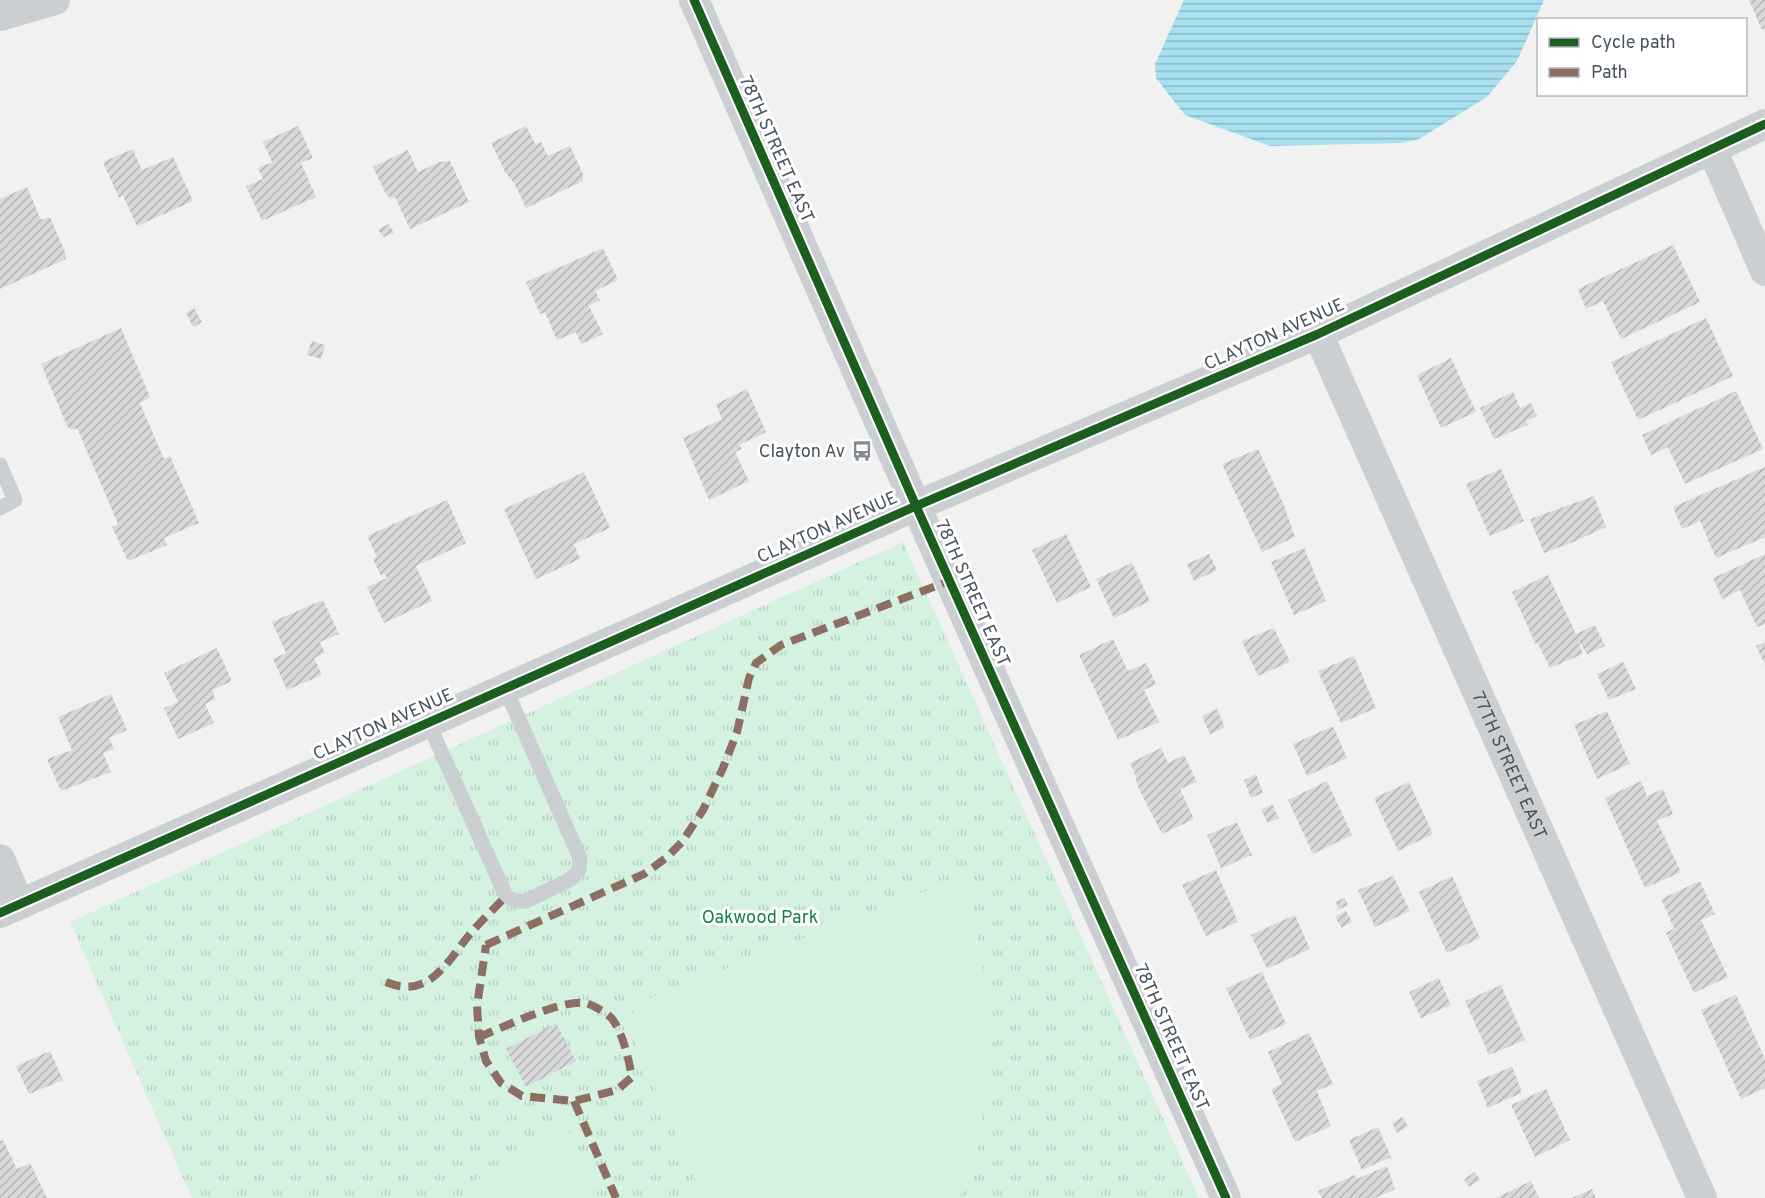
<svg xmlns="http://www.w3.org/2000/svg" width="1765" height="1198" viewBox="0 0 1765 1198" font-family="Overpass,sans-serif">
	<defs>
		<pattern id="grass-tufts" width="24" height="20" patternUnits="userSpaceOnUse" patternTransform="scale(1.5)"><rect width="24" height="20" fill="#d5f1e0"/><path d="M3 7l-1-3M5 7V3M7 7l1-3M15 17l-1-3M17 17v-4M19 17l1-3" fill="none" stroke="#b8d1c3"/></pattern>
		<pattern id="water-rules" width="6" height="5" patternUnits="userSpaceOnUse" patternTransform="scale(1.5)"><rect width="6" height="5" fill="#a9e0ef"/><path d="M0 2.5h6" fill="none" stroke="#8bb8c5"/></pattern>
		<pattern id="building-hatch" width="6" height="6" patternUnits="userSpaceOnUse" patternTransform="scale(1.5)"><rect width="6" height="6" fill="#d8d9db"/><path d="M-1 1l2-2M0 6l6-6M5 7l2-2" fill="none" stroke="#b1b3b5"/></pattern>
	</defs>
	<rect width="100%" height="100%" fill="#f1f1f1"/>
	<polygon fill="url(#grass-tufts)" points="903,542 1199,1198 192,1198 70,922"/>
	<g fill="#d5f1e0">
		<polygon points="965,876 995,1029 975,1175 958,1198 703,1198 627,1022 642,1001"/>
		<polygon points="565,1123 597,1198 461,1198 467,1186"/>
	</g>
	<polygon fill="url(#water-rules)" points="1184,0 1544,0 1517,61 1487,97 1419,139 1402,143 1270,146 1185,115 1156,78 1155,64"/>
	<g fill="url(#building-hatch)">
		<polygon points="1749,0 1765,0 1765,28 1762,30"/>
		<polygon points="298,126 313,158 301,163 316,197 262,221 246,186 263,179 258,168 272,162 263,142"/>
		<polygon points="526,126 536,145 541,142 548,156 570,146 583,174 583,181 526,208 514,183 505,172 491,143"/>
		<polygon points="133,149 142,170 173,157 193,201 137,226 123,196 119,198 103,162"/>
		<polygon points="408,150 418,172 439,162 450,161 469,202 410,229 395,197 391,199 386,194 373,167"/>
		<polygon points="27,187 41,220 50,217 65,252 66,259 0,289 0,199"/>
		<polygon points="389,224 394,233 383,237 378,229"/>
		<polygon points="1673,245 1700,302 1621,339 1603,301 1586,309 1578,289"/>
		<polygon points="603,248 618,280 595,291 600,300 589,306 603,334 581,344 576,332 557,340 545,312 540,314 526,282"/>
		<polygon points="194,308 202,322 193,327 186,313"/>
		<polygon points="1706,318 1733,376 1638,420 1611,362"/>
		<polygon points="121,328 150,397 140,403 164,459 170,456 199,523 164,538 167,545 128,561 112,527 118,524 77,428 71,430 67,426 41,364"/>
		<polygon points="312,341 325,345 321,359 307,355"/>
		<polygon points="1451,358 1476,412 1441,428 1417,375"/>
		<polygon points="747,389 766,432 739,445 742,449 735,452 749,481 709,500 683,438 722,419 716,404"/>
		<polygon points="1736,391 1763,449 1685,484 1668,447 1651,455 1642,435"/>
		<polygon points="1513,392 1520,408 1531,403 1537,416 1526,421 1528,425 1494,439 1480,408"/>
		<polygon points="1258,449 1283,503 1295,537 1262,552 1222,464"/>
		<polygon points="1765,467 1765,537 1716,558 1700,521 1682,529 1673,507"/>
		<polygon points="1501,469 1524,521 1490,536 1466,484"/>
		<polygon points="584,472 610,528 574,544 580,559 536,579 504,509"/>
		<polygon points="1594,496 1606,527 1571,543 1544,553 1530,519"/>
		<polygon points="447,500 466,543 416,566 432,601 384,623 367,587 387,578 385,574 381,576 373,559 377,557 367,536"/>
		<polygon points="1066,534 1091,587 1057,603 1032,550"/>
		<polygon points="1304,548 1326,601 1294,615 1271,562"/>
		<polygon points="1209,554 1217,570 1194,581 1187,564"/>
		<polygon points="1765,554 1765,624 1757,627 1740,590 1722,599 1713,578"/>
		<polygon points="1132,563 1150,601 1114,618 1096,579"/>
		<polygon points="1548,575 1576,634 1595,625 1605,646 1587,654 1578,640 1583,654 1550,668 1538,644 1535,643 1512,592"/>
		<polygon points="323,600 339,634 320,642 325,653 314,658 322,675 287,690 273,659 286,653 272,622"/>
		<polygon points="1274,628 1290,662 1258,676 1242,641"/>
		<polygon points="1113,639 1128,671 1146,663 1156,684 1144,690 1159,722 1118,740 1079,655"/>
		<polygon points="1765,642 1765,665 1756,646"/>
		<polygon points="217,648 232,681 212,690 215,699 205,704 214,723 178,739 164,708 178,702 164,673"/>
		<polygon points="1354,656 1376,708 1341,723 1318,671"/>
		<polygon points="1623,662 1636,689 1609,700 1597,674"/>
		<polygon points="111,694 127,730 109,738 114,749 103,753 111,772 61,791 47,759 72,750 58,717"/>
		<polygon points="1217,709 1225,727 1210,734 1202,716"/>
		<polygon points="1607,711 1630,764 1597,779 1574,725"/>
		<polygon points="1333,726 1347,758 1307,776 1293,744"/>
		<polygon points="1161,748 1168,763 1184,755 1197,782 1180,789 1194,819 1162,834 1138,787 1135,774 1130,763"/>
		<polygon points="1256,774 1263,793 1251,798 1244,780"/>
		<polygon points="1327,781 1352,835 1313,854 1288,800"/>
		<polygon points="1641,781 1647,796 1663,789 1673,814 1657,821 1681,872 1645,888 1605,798"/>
		<polygon points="1409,782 1433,834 1398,851 1374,798"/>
		<polygon points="1272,804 1279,818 1268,823 1261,810"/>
		<polygon points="1237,822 1252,855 1221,868 1207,835"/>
		<polygon points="1216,870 1238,922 1206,936 1182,885"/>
		<polygon points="1393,876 1410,911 1375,927 1358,890"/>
		<polygon points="1452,876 1480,938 1447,953 1419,892"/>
		<polygon points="1700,881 1715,914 1701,920 1728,977 1694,993 1666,933 1674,928 1661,899"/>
		<polygon points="1345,898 1348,905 1338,910 1336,901"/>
		<polygon points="1346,911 1352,922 1342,928 1335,917"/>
		<polygon points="1295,915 1310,949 1267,969 1251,935"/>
		<polygon points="1262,972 1286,1024 1250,1040 1226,988"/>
		<polygon points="1439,978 1451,1005 1421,1018 1409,992"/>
		<polygon points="1501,985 1525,1040 1489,1055 1465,1001"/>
		<polygon points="1736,995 1765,1059 1765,1088 1741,1099 1701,1010"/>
		<polygon points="556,1023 576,1061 526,1087 506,1049"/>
		<polygon points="1309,1033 1333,1084 1317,1091 1331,1126 1295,1142 1271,1089 1282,1084 1268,1052"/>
		<polygon points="50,1051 63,1080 29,1094 16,1066"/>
		<polygon points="1512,1067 1520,1086 1521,1093 1488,1108 1477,1081"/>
		<polygon points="1546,1089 1570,1140 1535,1157 1511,1105"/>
		<polygon points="1402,1117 1408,1126 1397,1133 1392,1123"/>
		<polygon points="1378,1127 1391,1157 1362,1170 1349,1140"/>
		<polygon points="3,1140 17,1169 30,1163 47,1198 0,1198 0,1141"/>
		<polygon points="1387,1166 1395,1189 1375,1198 1322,1198 1318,1191 1355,1175 1357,1179"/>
		<polygon points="1475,1172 1480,1180 1469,1187 1464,1179"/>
		<polygon points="1531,1181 1539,1198 1496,1198"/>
		<polygon points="1592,1189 1596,1198 1572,1198"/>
	</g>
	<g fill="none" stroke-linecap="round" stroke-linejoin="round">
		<g stroke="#cccfd2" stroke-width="15">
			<polyline points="0,465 15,500 0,508"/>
			<polyline points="428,722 506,896 515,901 526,901 571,879 579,870 580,858 505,688"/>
		</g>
		<g stroke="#cccfd2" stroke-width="30">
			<polyline points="694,0 916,506 1226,1198"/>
			<polyline points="0,16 55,0"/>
			<polyline points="1712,149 1765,271"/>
			<path id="s1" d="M1318 334 1702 1198"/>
			<polyline points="0,859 19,903"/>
			<polyline points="0,913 916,506 1318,334 1765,124"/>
		</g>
		<g stroke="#8d6e63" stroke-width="8" stroke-dasharray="15 8" stroke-linecap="butt">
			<polyline points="486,945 644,874 666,858 682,842 703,810 723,768 737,732 749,678 756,663 781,645 949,581"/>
			<path d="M386 982C429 1000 447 962 470 934 481 921 494 909 506 896"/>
			<path d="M479 1037C504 1027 559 1000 585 1003 592 1004 609 1014 613 1020 624 1037 628 1057 632 1077L617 1090 574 1101 522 1096 501 1083 486 1061 479 1037 477 1006 486 945"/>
			<polyline points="574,1101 616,1198"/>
		</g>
		<g stroke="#fff" stroke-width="13">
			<g id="cycleway">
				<polyline points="694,0 916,506 1226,1198"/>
				<polyline points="0,913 916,506 1318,334 1765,124"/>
			</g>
		</g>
		<use href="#cycleway" stroke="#1b5e20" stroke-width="9"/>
	</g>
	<defs>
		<g id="bus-bare" transform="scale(1.62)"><path d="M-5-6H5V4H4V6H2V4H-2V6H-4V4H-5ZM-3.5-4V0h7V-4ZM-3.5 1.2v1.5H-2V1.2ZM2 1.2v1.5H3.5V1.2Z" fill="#828a91" stroke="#fff" stroke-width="2.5" paint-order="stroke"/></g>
	</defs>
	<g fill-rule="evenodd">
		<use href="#bus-bare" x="862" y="451"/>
	</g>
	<g text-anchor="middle" stroke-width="6" stroke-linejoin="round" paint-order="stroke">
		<g font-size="18" fill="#47535e" stroke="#fff">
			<text transform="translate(777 149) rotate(66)" y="6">78TH STREET EAST</text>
			<text transform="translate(1274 334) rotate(-24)" y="6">CLAYTON AVENUE</text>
			<text transform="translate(827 527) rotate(-24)" y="6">CLAYTON AVENUE</text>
			<text transform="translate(973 593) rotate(66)" y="6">78TH STREET EAST</text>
			<text transform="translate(383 724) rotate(-24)" y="6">CLAYTON AVENUE</text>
			<text dy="6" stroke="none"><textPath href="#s1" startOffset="472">77TH STREET EAST</textPath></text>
			<text transform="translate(1172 1037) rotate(66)" y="6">78TH STREET EAST</text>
		</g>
		<g font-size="18" fill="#47535e" stroke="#fff" text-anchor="end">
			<text x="845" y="457">Clayton Av</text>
		</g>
		<g font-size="18" fill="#15824d" stroke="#fff">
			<text x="760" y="923">Oakwood Park</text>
		</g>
	</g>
	<rect x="1537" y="18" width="210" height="78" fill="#ffffff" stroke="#b5babf" stroke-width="1.5"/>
	<rect x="1549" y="38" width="30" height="9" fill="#1b5e20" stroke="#b5babf" stroke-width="1.5"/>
	<text x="1591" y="48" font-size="18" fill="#47535e">Cycle path</text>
	<rect x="1549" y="68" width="30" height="9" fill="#8d6e63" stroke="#b5babf" stroke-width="1.5"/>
	<text x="1591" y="78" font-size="18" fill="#47535e">Path</text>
</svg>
